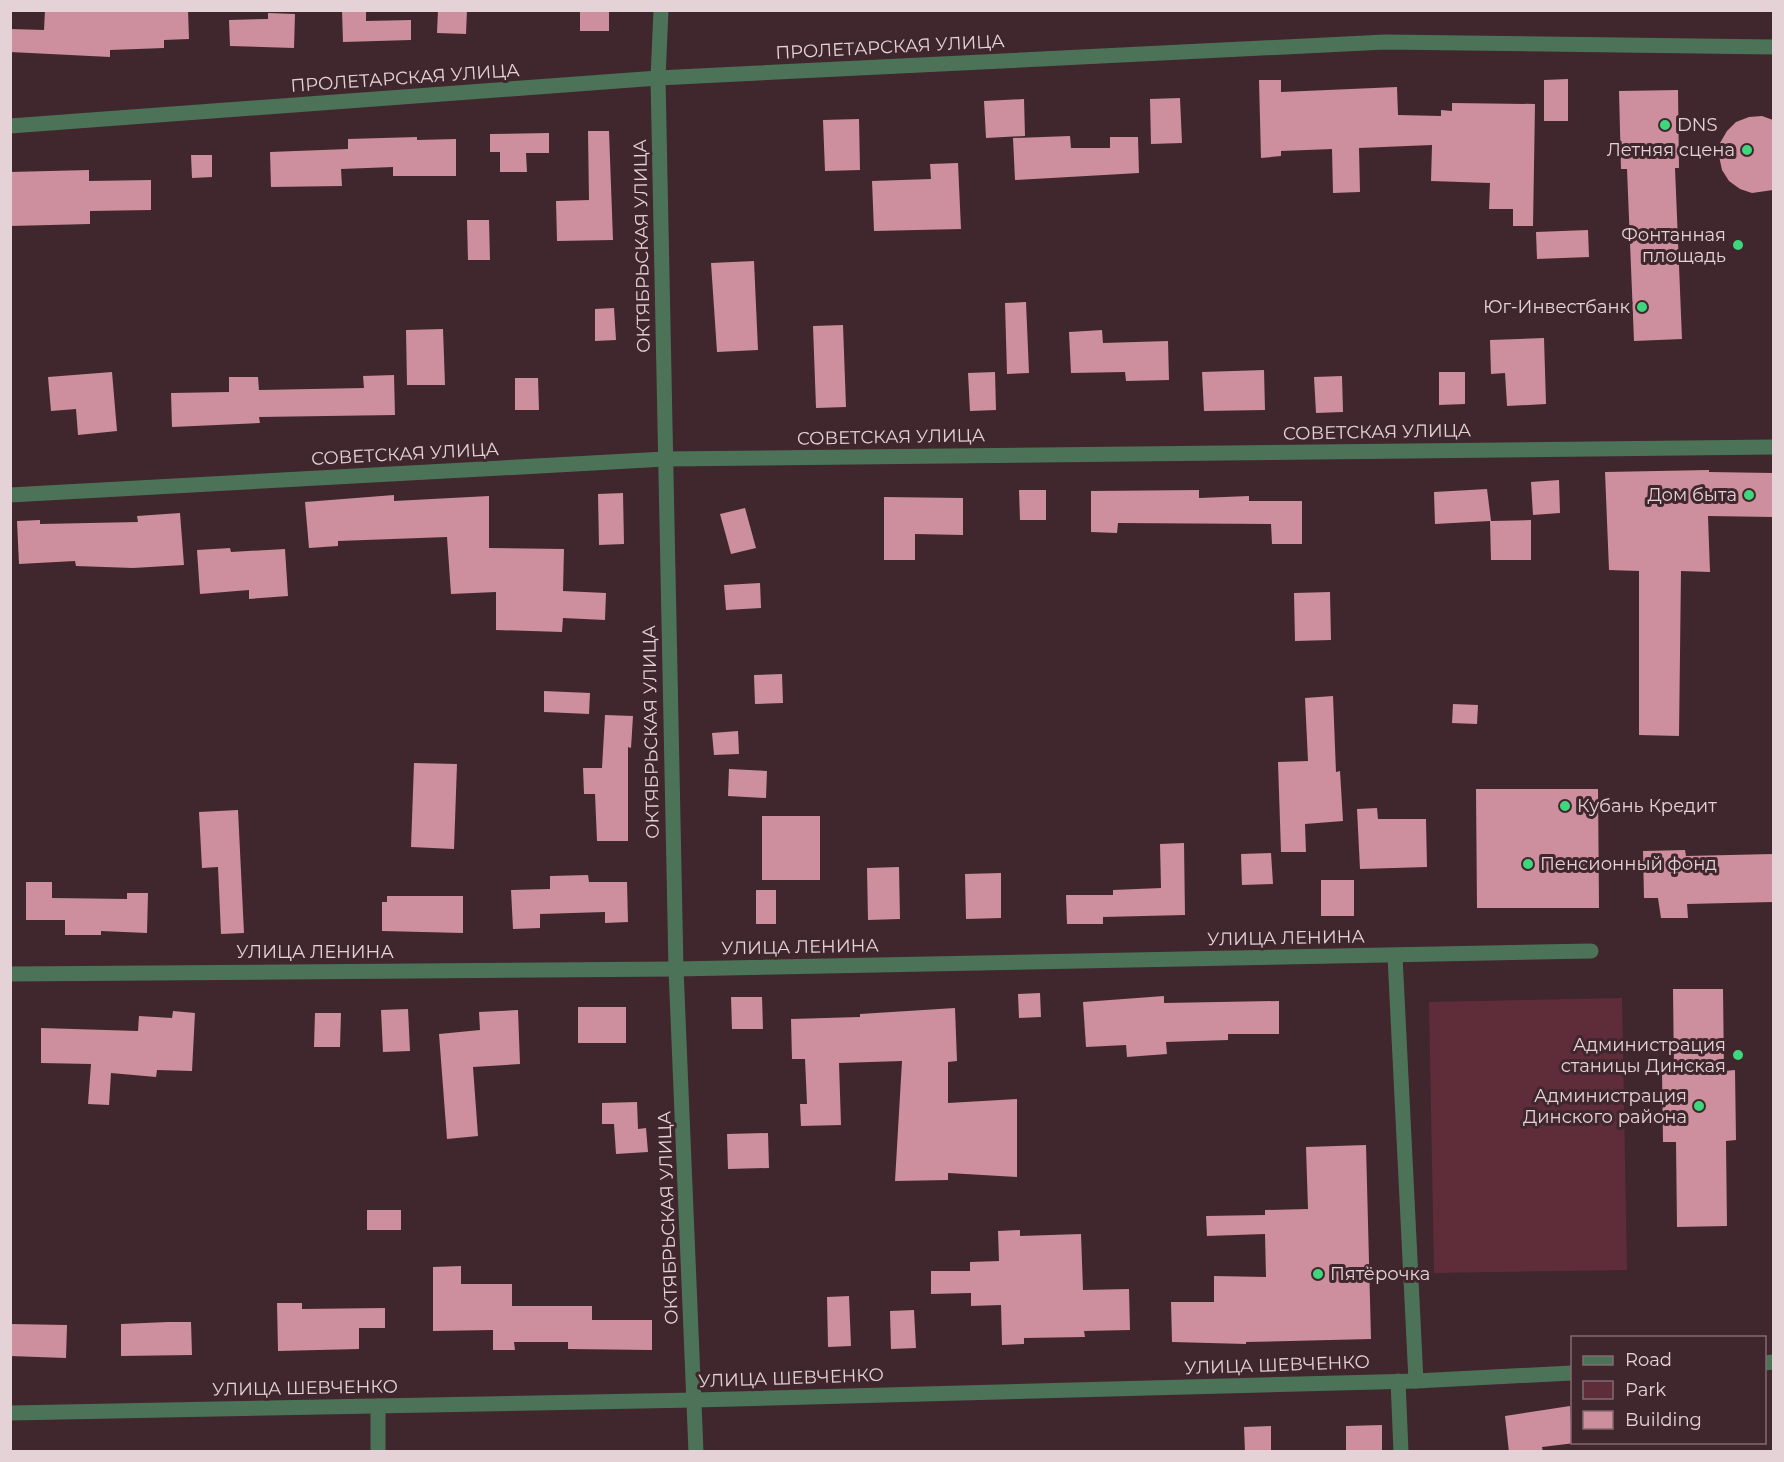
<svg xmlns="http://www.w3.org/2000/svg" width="1784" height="1462" viewBox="0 0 1784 1462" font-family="Montserrat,sans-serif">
	<rect width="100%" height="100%" fill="#40272d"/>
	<polygon fill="#5f2c3a" points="1622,998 1627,1270 1434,1273 1429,1002"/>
	<g fill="#cd8e9d">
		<polygon points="45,10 188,10 189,39 164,40 164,48 110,50 110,57 10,52 10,29 44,30"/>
		<polygon points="342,10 366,10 366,21 411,20 411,40 343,42"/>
		<polygon points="438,10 467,10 466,34 437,33"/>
		<rect x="580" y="10" width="29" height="21"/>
		<polygon points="268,13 295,14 294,48 230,46 229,20 268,19"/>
		<polygon points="1568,79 1568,121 1544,121 1544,80"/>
		<polygon points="1259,80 1281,80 1281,92 1397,87 1398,115 1441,116 1441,110 1452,111 1452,103 1535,104 1533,226 1513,226 1513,209 1489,209 1490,183 1431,181 1432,145 1359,148 1360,192 1333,193 1332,149 1281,151 1281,156 1261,158"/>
		<polygon points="1678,90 1679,168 1675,168 1682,339 1634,341 1627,169 1621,169 1619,91"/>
		<polygon points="1180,98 1182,143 1151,144 1150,99"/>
		<polygon points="1024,99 1025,136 986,138 984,101"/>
		<polygon points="1762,116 1773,120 1773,190 1752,193 1740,189 1729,181 1722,170 1719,156 1720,143 1727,131 1736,122 1749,117"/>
		<polygon points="859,119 860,170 825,171 823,120"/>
		<polygon points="588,131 609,131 613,240 557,241 556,201 589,200"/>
		<polygon points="549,133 549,153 526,153 527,172 500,172 500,152 490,152 490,134"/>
		<polygon points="1070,136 1071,148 1110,148 1110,137 1138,137 1139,173 1015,180 1013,138"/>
		<polygon points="417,137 417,140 456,139 456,176 393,176 393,167 341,169 342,186 271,187 270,152 348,149 348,139"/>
		<polygon points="191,155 212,155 212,177 192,178"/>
		<polygon points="958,163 961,229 874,231 872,181 931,179 930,164"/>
		<polygon points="89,170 89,181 151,180 151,210 90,211 90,224 10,226 10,172"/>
		<polygon points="467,220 489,220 490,260 468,260"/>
		<polygon points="1588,230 1589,257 1537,259 1536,232"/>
		<polygon points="754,261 758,350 717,352 711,263"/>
		<polygon points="1026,302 1029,373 1007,374 1005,303"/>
		<polygon points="614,308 616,340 595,341 595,309"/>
		<polygon points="843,325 846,407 816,408 813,326"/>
		<polygon points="443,329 445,385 407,385 406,330"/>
		<polygon points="1102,330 1103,343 1168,341 1169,380 1126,381 1125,372 1071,373 1069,332"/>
		<polygon points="1544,338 1546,404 1507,406 1505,373 1491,374 1490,340"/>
		<polygon points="1264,370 1265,410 1204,411 1202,372"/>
		<polygon points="112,372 117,431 78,435 76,409 51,411 48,377"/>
		<polygon points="995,372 996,410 970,411 968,373"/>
		<polygon points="1439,372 1465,372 1465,404 1439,405"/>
		<polygon points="394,375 395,415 259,417 260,423 172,427 171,393 229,392 229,377 258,377 259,390 364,388 363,376"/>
		<polygon points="1342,376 1343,412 1316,413 1314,377"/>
		<polygon points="515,378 538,378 539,410 515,410"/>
		<polygon points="1709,470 1709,472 1773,473 1773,517 1708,516 1710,572 1681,571 1679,736 1639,735 1639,571 1609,570 1605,472"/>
		<polygon points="1559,480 1560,513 1533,515 1531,482"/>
		<polygon points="1487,489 1491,521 1531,520 1531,560 1491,560 1490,521 1435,524 1434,492"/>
		<polygon points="1019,490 1046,490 1046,520 1020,520"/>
		<polygon points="1199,490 1199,498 1249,496 1249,501 1302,501 1302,544 1272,544 1271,524 1118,523 1117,533 1091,532 1091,491"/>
		<polygon points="623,493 624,544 599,545 598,494"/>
		<polygon points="394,495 394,501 489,496 489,548 564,549 563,591 606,593 605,620 563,618 562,632 496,630 496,592 451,594 447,537 338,541 338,546 309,548 305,502"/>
		<polygon points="884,497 963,498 963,535 915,534 915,560 884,560"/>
		<polygon points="745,508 756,548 731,554 720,514"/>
		<polygon points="180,513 184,565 133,568 76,566 75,561 19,564 17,521 40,520 40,524 138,522 137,516"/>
		<polygon points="230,548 231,552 285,549 288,596 249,599 249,590 200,594 197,550"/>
		<polygon points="760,583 761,608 726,610 724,585"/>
		<polygon points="1330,592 1331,640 1295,641 1294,593"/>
		<polygon points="782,674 783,703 755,704 754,675"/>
		<polygon points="544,691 590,693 589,714 544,712"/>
		<polygon points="1333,696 1336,772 1340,771 1343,821 1305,824 1306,852 1281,852 1278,762 1308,761 1305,698"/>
		<polygon points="1453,704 1478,705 1477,724 1452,723"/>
		<polygon points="605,715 633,716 631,748 628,747 628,841 597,841 595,794 584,794 583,768 602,768"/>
		<polygon points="738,731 739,754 714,755 712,733"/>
		<polygon points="414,763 457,764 454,849 411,847"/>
		<polygon points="729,769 767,771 766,798 728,796"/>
		<polygon points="1476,789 1598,789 1599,908 1477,908"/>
		<polygon points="1377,808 1378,819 1426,819 1427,867 1360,869 1357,809"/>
		<polygon points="238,810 244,933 221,934 218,867 202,868 199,812"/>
		<rect x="762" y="816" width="58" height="64"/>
		<polygon points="1184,843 1185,915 1103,917 1103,924 1067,924 1066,895 1113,895 1113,890 1161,888 1160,844"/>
		<polygon points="1685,850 1686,856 1773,854 1773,902 1687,904 1688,918 1661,918 1658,898 1644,898 1643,851"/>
		<polygon points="1271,853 1273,884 1242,885 1241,854"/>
		<polygon points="899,867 900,919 868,920 867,868"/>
		<polygon points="1001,873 1001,918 966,919 965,874"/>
		<polygon points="588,875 589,882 627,882 628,922 605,923 605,912 540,914 540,928 513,929 511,890 550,889 550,876"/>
		<rect x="1321" y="880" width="33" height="36"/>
		<polygon points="26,882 52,882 52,898 127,899 127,893 148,893 147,933 101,931 101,935 65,935 65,920 26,920"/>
		<rect x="756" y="890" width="20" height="34"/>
		<polygon points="387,896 463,896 463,933 382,931 382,902 387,902"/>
		<polygon points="1673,989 1723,989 1724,1071 1735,1070 1736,1140 1726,1141 1727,1226 1677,1227 1676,1142 1663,1142 1662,1072 1674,1072"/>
		<polygon points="1040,993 1041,1017 1019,1018 1018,994"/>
		<polygon points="1164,996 1164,1003 1279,1001 1279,1034 1228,1034 1228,1040 1166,1042 1167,1054 1127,1057 1126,1045 1086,1047 1083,1002"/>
		<polygon points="731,997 762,997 763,1029 732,1029"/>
		<rect x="578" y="1007" width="48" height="36"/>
		<polygon points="955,1008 957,1061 948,1062 948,1103 1017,1099 1017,1177 948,1173 948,1180 895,1181 902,1061 839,1063 841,1125 801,1126 800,1104 807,1104 805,1059 792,1059 791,1019 860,1017 860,1014"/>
		<polygon points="408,1009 410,1051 383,1052 381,1010"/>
		<polygon points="518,1010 520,1064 473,1067 478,1136 447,1139 439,1034 480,1030 479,1012"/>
		<polygon points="173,1011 195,1013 192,1071 157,1070 156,1077 111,1073 109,1105 88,1104 91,1064 41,1063 41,1028 138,1031 139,1016 172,1018"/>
		<polygon points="315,1013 341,1013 340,1047 314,1047"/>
		<polygon points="637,1102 638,1129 646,1128 648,1152 616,1154 614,1124 602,1124 602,1103"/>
		<polygon points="768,1133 769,1168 728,1169 727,1134"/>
		<polygon points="1366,1145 1371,1339 1246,1342 1246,1344 1172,1342 1171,1302 1214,1302 1214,1276 1266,1277 1265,1234 1207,1236 1206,1216 1265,1215 1265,1210 1308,1209 1306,1147"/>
		<rect x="367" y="1210" width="34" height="20"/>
		<polygon points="1020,1230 1020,1236 1081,1234 1083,1290 1129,1289 1130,1330 1084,1331 1085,1337 1024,1338 1024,1344 1002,1345 1001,1305 971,1306 971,1293 931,1294 931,1271 970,1271 970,1262 999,1261 998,1231"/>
		<polygon points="461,1266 461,1284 512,1284 512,1306 592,1306 592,1320 652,1320 652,1350 568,1349 568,1342 514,1342 515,1350 493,1350 493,1330 433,1331 433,1267"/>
		<polygon points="849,1296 851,1346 828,1347 827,1297"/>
		<polygon points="277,1303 302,1303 302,1309 385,1308 385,1328 359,1328 359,1349 278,1351"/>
		<polygon points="914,1310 916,1348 891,1349 890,1311"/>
		<polygon points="168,1322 191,1322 192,1355 121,1356 121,1324"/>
		<polygon points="10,1324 67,1325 66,1358 10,1356"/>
		<polygon points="1570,1406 1572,1443 1575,1443 1542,1447 1543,1452 1509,1452 1505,1416"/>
		<polygon points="1382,1425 1382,1452 1346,1452 1346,1426"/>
		<polygon points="1271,1426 1271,1452 1245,1452 1244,1427"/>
	</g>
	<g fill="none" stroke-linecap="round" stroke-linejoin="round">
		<g stroke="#4c7357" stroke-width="15">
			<polyline points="661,10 658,78 676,969 696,1452"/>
			<polyline points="10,126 658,78 1385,42 1774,47"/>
			<polyline points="10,495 665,459 1774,447"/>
			<polyline points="1395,956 1416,1381"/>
			<polyline points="10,974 676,969 1591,951"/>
			<polyline points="1764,1363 1774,1362"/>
			<polyline points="1398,1381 1401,1452"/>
			<polyline points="10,1413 695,1400 1416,1381 1572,1373"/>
			<polyline points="378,1452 378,1406"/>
		</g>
	</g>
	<g fill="#3ed77d" stroke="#40272d" stroke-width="2">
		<circle cx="1665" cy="125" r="6"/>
		<circle cx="1747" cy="150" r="6"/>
		<circle cx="1738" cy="245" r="6"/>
		<circle cx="1642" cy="307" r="6"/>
		<circle cx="1749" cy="495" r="6"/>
		<circle cx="1565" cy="806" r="6"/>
		<circle cx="1528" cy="864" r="6"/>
		<circle cx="1738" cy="1055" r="6"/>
		<circle cx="1699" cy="1106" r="6"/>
		<circle cx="1318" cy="1274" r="6"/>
	</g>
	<g text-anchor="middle" stroke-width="6" stroke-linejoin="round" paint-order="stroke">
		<g font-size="18" fill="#e4d2d6" stroke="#40272d">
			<text transform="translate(890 47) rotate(-3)" y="6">ПРОЛЕТАРСКАЯ УЛИЦА</text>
			<text transform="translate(405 78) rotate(-4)" y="6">ПРОЛЕТАРСКАЯ УЛИЦА</text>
			<text transform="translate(642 246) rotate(-91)" y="6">ОКТЯБРЬСКАЯ УЛИЦА</text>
			<text transform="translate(1377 432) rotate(-1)" y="6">СОВЕТСКАЯ УЛИЦА</text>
			<text transform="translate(891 437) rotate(-1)" y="6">СОВЕТСКАЯ УЛИЦА</text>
			<text transform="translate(405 454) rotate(-3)" y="6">СОВЕТСКАЯ УЛИЦА</text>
			<text transform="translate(651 732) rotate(-91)" y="6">ОКТЯБРЬСКАЯ УЛИЦА</text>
			<text transform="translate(1286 938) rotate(-1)" y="6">УЛИЦА ЛЕНИНА</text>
			<text transform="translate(800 947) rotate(-1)" y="6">УЛИЦА ЛЕНИНА</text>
			<text x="315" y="958">УЛИЦА ЛЕНИНА</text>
			<text transform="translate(668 1218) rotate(-92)" y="6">ОКТЯБРЬСКАЯ УЛИЦА</text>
			<text transform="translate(1277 1365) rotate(-2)" y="6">УЛИЦА ШЕВЧЕНКО</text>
			<text transform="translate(791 1378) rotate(-2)" y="6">УЛИЦА ШЕВЧЕНКО</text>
			<text transform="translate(305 1388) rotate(-1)" y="6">УЛИЦА ШЕВЧЕНКО</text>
		</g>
		<g font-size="18" fill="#e4d2d6" stroke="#40272d" text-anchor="end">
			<text x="1677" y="131" text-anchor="start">DNS</text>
			<text x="1735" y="156">Летняя сцена</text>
			<text x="1726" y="241">Фонтанная<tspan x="1726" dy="21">площадь</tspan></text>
			<text x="1630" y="313">Юг-Инвестбанк</text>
			<text x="1737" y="501">Дом быта</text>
			<text x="1577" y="812" text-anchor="start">Кубань Кредит</text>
			<text x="1540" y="870" text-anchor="start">Пенсионный фонд</text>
			<text x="1726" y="1051">Администрация<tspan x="1726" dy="21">станицы Динская</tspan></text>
			<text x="1687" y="1102">Администрация<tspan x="1687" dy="21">Динского района</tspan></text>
			<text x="1330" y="1280" text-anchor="start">Пятёрочка</text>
		</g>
	</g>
	<rect width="1784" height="1462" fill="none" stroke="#e4d2d6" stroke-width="24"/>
	<rect x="1571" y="1336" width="195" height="108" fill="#40272d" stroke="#826b71" stroke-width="1.5"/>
	<rect x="1583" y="1356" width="30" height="9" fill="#4c7357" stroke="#826b71" stroke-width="1.5"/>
	<text x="1625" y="1366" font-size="18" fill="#e4d2d6">Road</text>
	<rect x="1583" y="1381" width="30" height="18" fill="#5f2c3a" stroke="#826b71" stroke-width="1.5"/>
	<text x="1625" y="1396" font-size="18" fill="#e4d2d6">Park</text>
	<rect x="1583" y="1411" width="30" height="18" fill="#cd8e9d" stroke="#826b71" stroke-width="1.5"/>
	<text x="1625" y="1426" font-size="18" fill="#e4d2d6">Building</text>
</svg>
